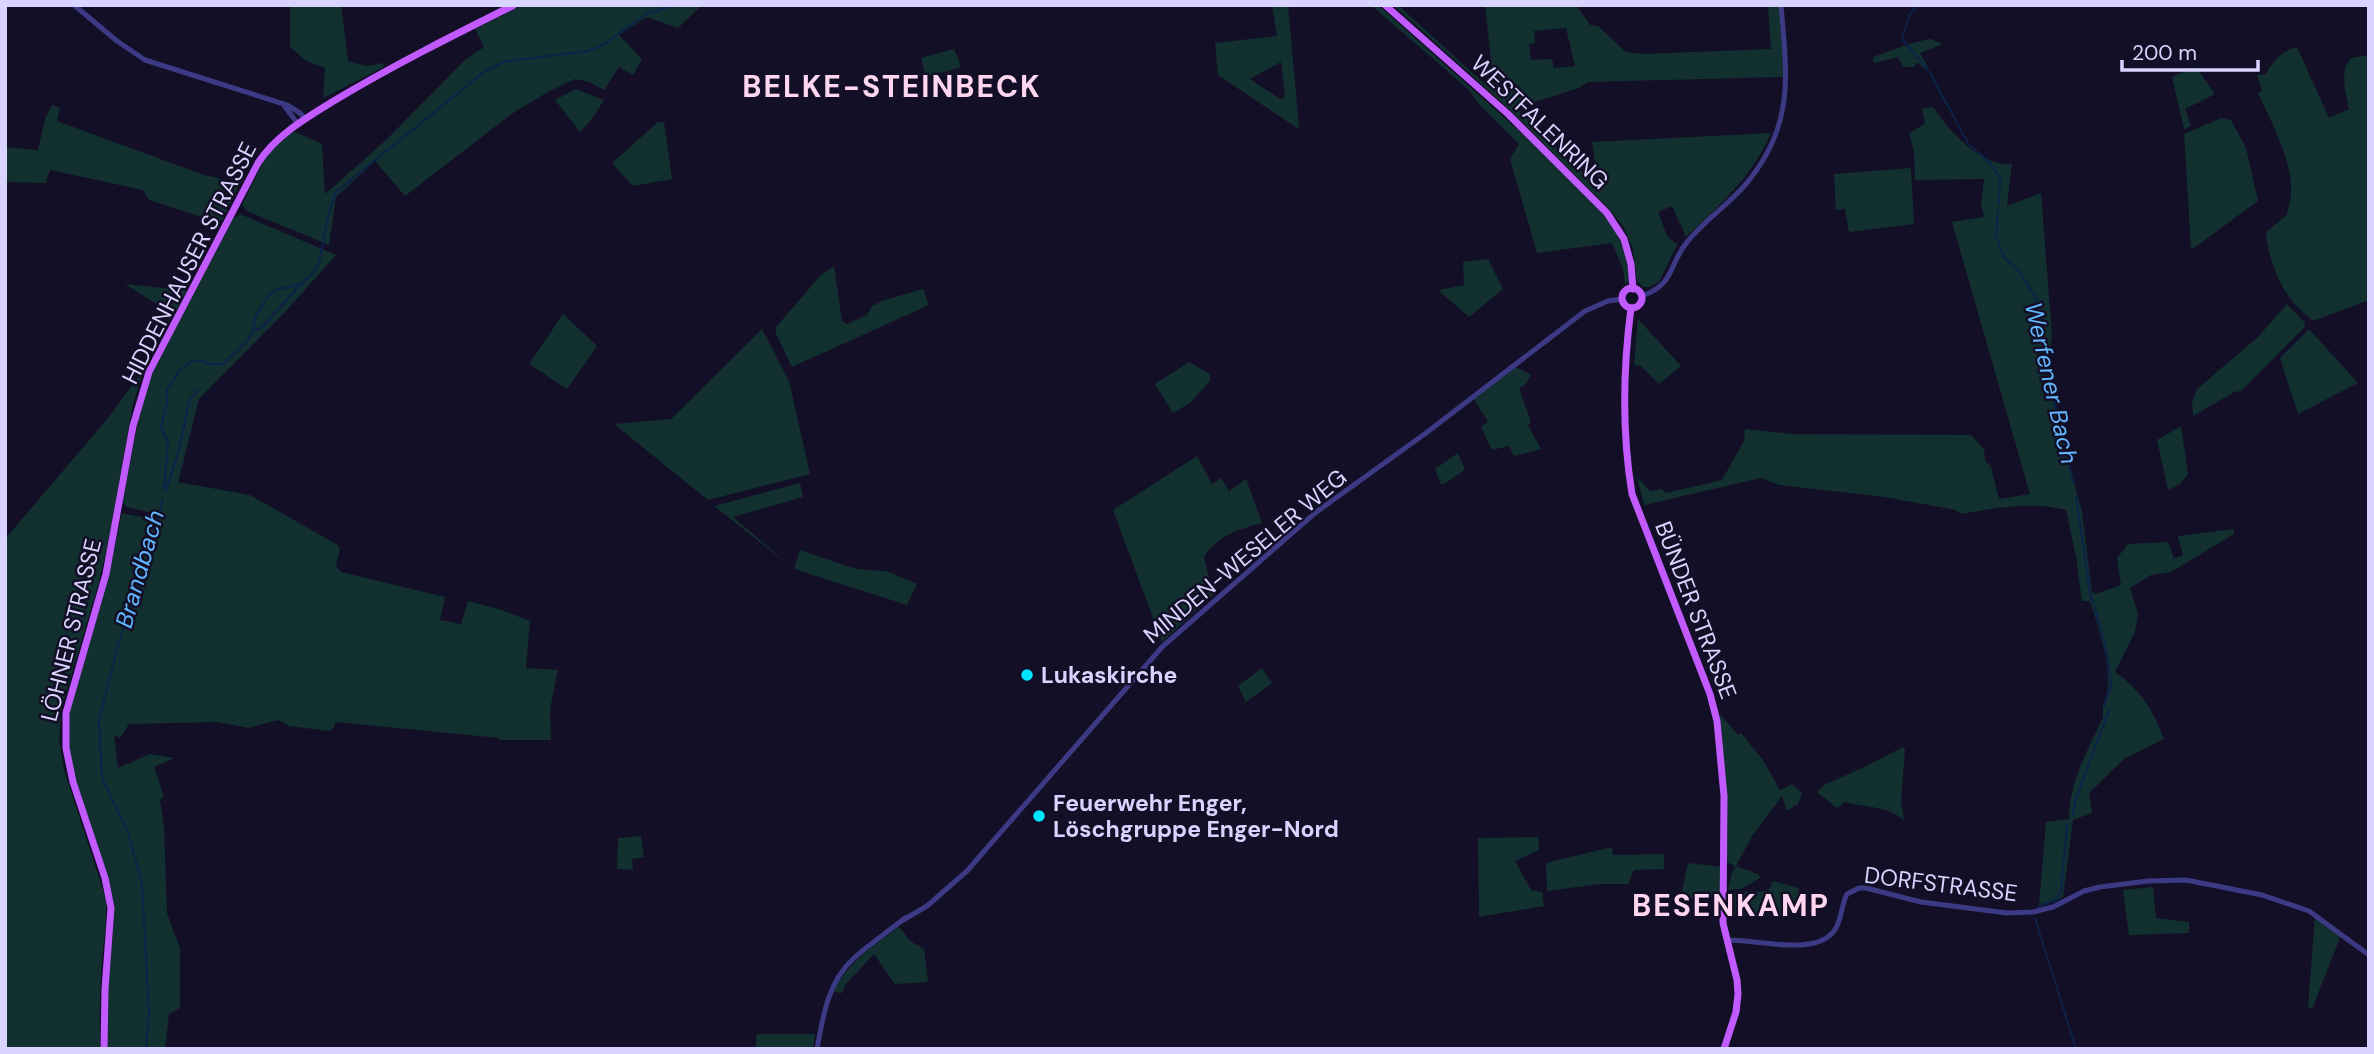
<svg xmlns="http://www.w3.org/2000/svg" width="2374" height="1054" viewBox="0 0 2374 1054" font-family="'DM Sans',sans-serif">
	<rect width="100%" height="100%" fill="#130f26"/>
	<g fill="#12302f" fill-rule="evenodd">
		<polygon points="290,5 341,5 348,61 366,66 383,63 384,67 323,98 325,68 306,61 290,47"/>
		<polygon points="523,5 702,5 678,28 647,17 619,35 642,59 633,75 619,67 604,90 589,82 575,79 548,92 513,113 405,196 375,161 336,197 329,245 247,211 242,205 267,154 293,131 322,144 325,194 385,141 465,60 484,47 475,29"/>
		<path d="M1272 5H1288L1299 126 1297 128 1218 75 1215 43 1277 36ZM1281 62 1285 96 1280 99 1250 79Z"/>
		<path d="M1371 5H1378L1526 137 1602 213C1620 234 1628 253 1629 281L1625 285 1623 269 1612 243 1537 253 1510 159 1519 144 1477 102 1469 90Z"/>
		<path d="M1393 5H1398L1487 86 1493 78 1485 5H1576L1590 25 1598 26 1626 52 1642 54 1771 49 1768 5H1779L1785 75 1783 77 1588 82 1579 88 1516 108 1599 189 1592 142 1771 133C1750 179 1722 203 1686 237L1672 206 1658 212 1667 236 1675 243H1678L1659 282 1649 287H1643L1637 281 1633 249 1623 226 1609 209 1506 106ZM1566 28 1575 66 1554 68 1552 59 1531 60 1529 44 1535 43 1534 31Z"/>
		<path d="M1931 39 1943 44 1920 53 1928 67 1924 69 1918 62 1913 67H1903L1898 57 1874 63 1873 57C1893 50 1911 42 1931 39Z"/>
		<path d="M2297 47 2329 118 2349 109C2346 92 2339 72 2351 58L2369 55V300L2313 321C2306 315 2298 308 2292 301 2278 283 2267 254 2266 232L2287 215C2288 208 2291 200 2291 193 2293 162 2271 121 2258 93L2262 90 2257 75 2266 74C2274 60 2281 51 2297 47Z"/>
		<polygon points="954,49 961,66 959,68 926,77 921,58"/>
		<polygon points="2196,67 2215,94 2185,109 2191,126 2184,129 2172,77"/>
		<polygon points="576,89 604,100 592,119 580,132 555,100"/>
		<polygon points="52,105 60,108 57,121 204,175 240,183 223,219 217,222 149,200 143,190 50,170 46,183 5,182 5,147 38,150 45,119"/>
		<path d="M1933 107C1949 131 1981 167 2012 164L2007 206 2041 193 2052 335 2050 356 2042 358 2082 512 2092 592 2096 594 2121 585 2117 558 2128 544 2168 542 2174 559 2183 555 2178 536 2234 529V534L2171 572 2151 575 2130 588 2138 613 2135 632 2115 672C2140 689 2154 711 2164 739L2124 759 2089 793 2092 813 2073 820 2063 897 2051 904 2056 899 2039 905 2046 822 2069 819C2069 782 2088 750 2103 717 2102 703 2108 696 2108 684 2109 656 2098 627 2090 601H2082L2076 557 2066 510C2030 501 1997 508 1961 514L1956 510 1885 497 1779 485 1761 478 1644 505 1637 477 1650 491 1661 489 1666 493 1722 480 1744 441 1745 429 1791 434 1971 435 1984 449 1985 460 1991 467 1999 499 2030 494 1952 222 1984 217 1981 205 1984 179 1915 180 1914 151 1909 134 1925 123 1922 108Z"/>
		<polygon points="2221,118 2231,120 2246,148 2258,201 2191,250 2184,134"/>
		<polygon points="658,122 664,122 672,179 633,186 612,163"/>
		<polygon points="1911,168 1914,224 1849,232 1845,209 1836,210 1834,174"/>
		<polygon points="240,214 336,255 285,312 199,399 178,482 250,495 338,545 340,549 336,566 341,572 445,597 440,620 461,624 468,601 499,609 530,621 526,668 558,670 550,709 551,740 499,740 499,738 336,722 333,729 329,731 289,726 278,720 249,728 217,722 129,724 120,738 114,735 118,768 150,754 174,758 154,767 164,797 160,800 164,826 167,913 180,948 180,1008 169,1014 165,1049 106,1049 108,981 114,920 113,899 77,786 68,746 69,711 110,569 122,513 156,520 157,514 126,507 123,501 142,401 153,370 233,219"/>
		<polygon points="1488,259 1503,289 1469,317 1438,290 1464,285 1463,262"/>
		<polygon points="834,266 842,321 847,324 867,315 872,306 882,301 923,289 929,305 792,367 776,334 776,327 821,275"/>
		<polygon points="125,284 181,290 187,291 174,315"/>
		<polygon points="2287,304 2305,323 2305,327 2241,391 2234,392 2193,416 2192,403 2197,389 2258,337"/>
		<polygon points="563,314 597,346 567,389 529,364"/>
		<polygon points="1638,319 1681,366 1659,384 1641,366 1634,365"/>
		<polygon points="762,329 789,381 810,474 708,500 614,424 671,419"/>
		<polygon points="2309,329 2358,383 2298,414 2280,358"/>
		<polygon points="1189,362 1210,374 1210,381 1190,403 1173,413 1155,384"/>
		<polygon points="1516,367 1531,375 1525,385 1519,388 1531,422 1528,425 1541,449 1514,456 1509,446 1492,450 1481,427 1488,422 1474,399"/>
		<path d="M144 369 133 404 108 544 97 589 61 710 59 739 64 770 106 899C107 920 104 939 102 960 100 989 99 1019 100 1049H5V539L108 418Z"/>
		<polygon points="2181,426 2188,474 2180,484 2168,490 2157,440"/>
		<polygon points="1458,453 1465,470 1444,484 1441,484 1435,469"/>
		<path d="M1197 456 1212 484 1221 478 1229 491 1246 479 1262 523C1240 529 1216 536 1204 557L1213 595 1162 642 1113 510Z"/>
		<polygon points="800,483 803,497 733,517 789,565 714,506"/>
		<polygon points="800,550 856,569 886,571 917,584 907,605 794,569"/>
		<polygon points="1262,668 1272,683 1246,702 1238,686"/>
		<polygon points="1720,714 1738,735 1741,733 1763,760 1780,790 1792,784 1802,793 1798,804 1787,811 1782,796 1752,836 1736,866 1758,874 1760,878 1741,889 1728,890 1732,872 1736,867 1727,862 1727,806"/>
		<path d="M1903 747 1905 749 1901 802 1904 820C1886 805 1866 808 1845 802L1837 808 1817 792 1824 785 1862 768Z"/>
		<polygon points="641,836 644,857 632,859 633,870 617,869 618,838"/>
		<polygon points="1538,837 1539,850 1515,861 1531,890 1542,892 1544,906 1479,917 1478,838"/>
		<polygon points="1612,847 1613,855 1664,854 1664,869 1634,870 1628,884 1600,884 1547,891 1546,863"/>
		<polygon points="1688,863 1722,867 1721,897 1680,899"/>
		<polygon points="1773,881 1799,888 1795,913 1727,915 1728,893 1768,891"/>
		<polygon points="2153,887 2156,918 2189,922 2189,933 2129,935 2123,890"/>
		<polygon points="2315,916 2341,935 2312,1009 2308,1007"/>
		<path d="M899 927 910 941 924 949 928 982 895 984 874 954 845 985 842 993 833 992C848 962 873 946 899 927Z"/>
		<polygon points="757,1034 815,1034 813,1049 755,1049"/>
	</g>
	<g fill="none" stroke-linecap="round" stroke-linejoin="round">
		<g stroke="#0c2248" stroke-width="2">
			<polyline points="1909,47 1902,39 1910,14 1917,5"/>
			<polyline points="1910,48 1930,73 1969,145 1988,161 2000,177 1999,205"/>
			<polyline points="1998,210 1996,236 2004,257 2019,271 2035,296 2045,361 2073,482"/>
			<polyline points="255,330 263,326 300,285"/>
			<polyline points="164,490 168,443 161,427 167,402 167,390 180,370 190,362 199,360 210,364 223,364 247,341 253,331 256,316 267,297 275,290 301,284 313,273 319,263 329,212 336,192 485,71 503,62 588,51 606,43 648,13 677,5"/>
			<polyline points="166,490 179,450 189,402 198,389"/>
			<polyline points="2076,496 2090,592 2105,644 2111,685 2104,706"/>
			<polyline points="2073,815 2075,801 2109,710"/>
			<polyline points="2038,907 2057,899 2061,891 2067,824"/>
			<polyline points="2035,918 2076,1049"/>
			<polyline points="146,1049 149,1014 142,884 128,832 102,778 99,721 119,642 145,570 163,499"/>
		</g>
		<g stroke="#3d3a85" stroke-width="5">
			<polyline points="74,5 117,41 145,60 287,105 300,113 305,119"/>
			<polyline points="285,107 298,124"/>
			<path d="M1642 296C1676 284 1668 264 1688 241 1705 220 1728 205 1746 184 1795 126 1787 75 1781 5"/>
			<polyline points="903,920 927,906 967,871 1162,647 1315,513 1426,433 1585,311 1608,301 1622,299"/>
			<path d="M1726 940C1755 939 1815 957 1834 931 1842 921 1841 905 1847 894L1859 888H1866L1921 902 2007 913 2033 912 2053 907 2084 891 2100 887 2148 881 2186 880 2262 895 2309 911 2369 955"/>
			<path d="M817 1049C823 1016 828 982 853 959 869 944 888 932 905 918"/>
		</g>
		<g stroke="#c25bff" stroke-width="7">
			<polyline points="1385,5 1508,114 1607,213 1624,239 1631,264 1633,289"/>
			<circle cx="1632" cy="298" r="10"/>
			<path d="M1631 308C1623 369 1622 433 1632 494L1710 694 1717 721 1724 796 1723 923 1737 980 1738 994 1736 1012 1724 1049"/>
			<path d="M104 1049 105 989 111 908 105 878 73 782 66 748V713L106 574 133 426 149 372 258 163C277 134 308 117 337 99 394 65 454 35 514 5"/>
		</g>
	</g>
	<g fill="#00e5ff" stroke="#130f26" stroke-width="2.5">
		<circle cx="1027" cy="675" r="7"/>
		<circle cx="1039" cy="816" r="7"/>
	</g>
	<g text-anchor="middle" stroke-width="5" stroke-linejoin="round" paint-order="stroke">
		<g font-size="23" fill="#d9d4ff" stroke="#130f26">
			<text transform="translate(1540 122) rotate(44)" y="8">WESTFALENRING</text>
			<text transform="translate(189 263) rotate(-63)" y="8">HIDDENHAUSER STRASSE</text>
			<text transform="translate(1245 556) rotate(-40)" y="8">MINDEN-WESELER WEG</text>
			<text transform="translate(1696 610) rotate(69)" y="8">BÜNDER STRASSE</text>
			<text transform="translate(71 630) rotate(-76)" y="8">LÖHNER STRASSE</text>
			<text transform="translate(1941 884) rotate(7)" y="8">DORFSTRASSE</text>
		</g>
		<g font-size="23" font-weight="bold" fill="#d9d4ff" stroke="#130f26" text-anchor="start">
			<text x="1041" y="683">Lukaskirche</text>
			<text x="1053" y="811">Feuerwehr Enger,<tspan x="1053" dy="26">Löschgruppe Enger-Nord</tspan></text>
		</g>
		<g font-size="24" font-style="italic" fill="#62b6ff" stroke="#130f26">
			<text transform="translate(2051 383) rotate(77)" y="8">Werfener Bach</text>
			<text transform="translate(140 569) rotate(-74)" y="8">Brandbach</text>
		</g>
		<g font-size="30" font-weight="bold" letter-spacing="2" fill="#ffd6f0" stroke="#130f26">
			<text x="892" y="97">BELKE-STEINBECK</text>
			<text x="1731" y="916">BESENKAMP</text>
		</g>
	</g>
	<rect width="2374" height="1054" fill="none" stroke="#d9d4ff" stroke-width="14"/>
	<path d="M2122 60v10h136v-10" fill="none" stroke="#d9d4ff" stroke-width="3.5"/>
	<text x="2132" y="60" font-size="21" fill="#d9d4ff" stroke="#130f26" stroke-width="5" paint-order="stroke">200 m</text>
</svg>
